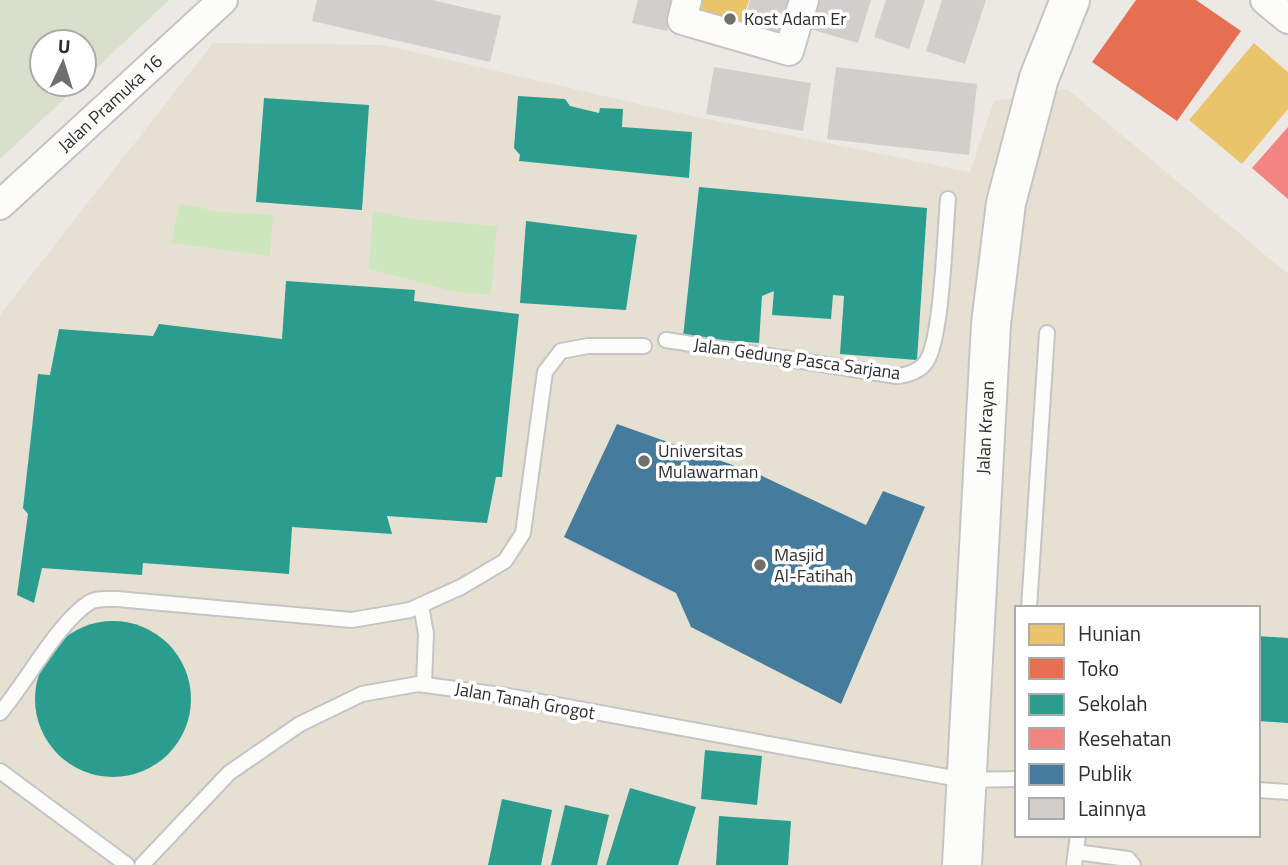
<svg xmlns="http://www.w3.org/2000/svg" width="1288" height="865" viewBox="0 0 1288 865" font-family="'Titillium Web',sans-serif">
	<rect width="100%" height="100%" fill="#ece8e4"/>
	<path fill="#e6e0d3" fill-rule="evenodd" d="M213 43 384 45 674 112 970 172 994 101 1067 89 1288 274V865H0V315ZM1017 608H1258V835H1017Z"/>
	<g fill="#cee6be">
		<polygon points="180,203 220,212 273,215 270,256 171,243"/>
		<polygon points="373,211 413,219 497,226 491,295 456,292 369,269"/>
	</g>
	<polygon fill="#d8e0cc" points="0,0 169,0 84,80 84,42 42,42 42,84 80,84 0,159"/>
	<g fill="#e9c46a">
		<polygon points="696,0 749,0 741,26 692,12"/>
		<polygon points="1254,43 1288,72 1288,109 1242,164 1189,120"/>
	</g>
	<polygon fill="#e76f51" points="1136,0 1196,0 1241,31 1177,121 1092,62"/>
	<g fill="#2a9d8f">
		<polygon points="518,96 565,99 570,106 599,113 600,108 623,109 622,127 692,132 689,178 519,161 520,155 514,148"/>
		<polygon points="264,98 369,105 362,210 256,202"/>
		<polygon points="699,187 927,208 917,360 840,354 844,296 833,295 831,319 772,315 774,291 762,296 759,343 683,337"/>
		<polygon points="526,221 637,235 626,310 520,303"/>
		<polygon points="286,281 415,290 414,301 519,314 502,477 496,477 487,523 387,516 392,534 292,527 289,574 143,563 142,575 42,568 34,603 17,595 28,514 23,508 38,374 50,375 59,329 153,336 159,324 282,339"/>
		<circle cx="113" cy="699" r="78"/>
		<polygon points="1258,636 1288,638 1288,723 1258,721"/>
		<polygon points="705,750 762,756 757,805 701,799"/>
		<polygon points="630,788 696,807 678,865 606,865"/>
		<polygon points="502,799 552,810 541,865 488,865"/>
		<polygon points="565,805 609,815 597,865 551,865"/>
		<polygon points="719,816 791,821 788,865 716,865"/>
	</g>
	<polygon fill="#f28482" points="1288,127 1288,199 1252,168"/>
	<polygon fill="#457b9d" points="617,424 758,474 866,525 883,491 925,507 841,704 691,627 676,593 564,537"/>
	<g fill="#d1cecb">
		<polygon points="317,0 432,0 501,16 490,62 312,21"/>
		<polygon points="638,0 674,0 667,31 632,23"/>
		<polygon points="750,0 795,0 785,40 742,29"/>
		<polygon points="818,0 871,0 858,43 810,29"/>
		<polygon points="886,0 925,0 909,49 874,37"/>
		<polygon points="942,0 986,0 965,64 926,51"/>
		<polygon points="714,67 811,83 803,131 706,114"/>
		<polygon points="836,67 977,84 969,155 827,139"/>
	</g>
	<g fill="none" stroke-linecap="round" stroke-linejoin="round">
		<g stroke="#c5c4c5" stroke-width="18">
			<g id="lane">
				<path d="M666 340 897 376C908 375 919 372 926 362 942 341 945 230 948 199"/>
				<polyline points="421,605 426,634 424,684"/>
				<polyline points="1029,608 1047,333"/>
				<path d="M0 713C26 683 58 622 90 602 97 598 108 599 117 599L352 620 410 610 461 587 505 561 523 533 545 372 561 351 588 346H644"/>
				<polyline points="0,771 127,865"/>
				<polyline points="1258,790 1288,792"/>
				<polyline points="1076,852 1128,859 1133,865"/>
				<polyline points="142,865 229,773 300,724 362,694 418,684 508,696 964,780 1017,779"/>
				<polyline points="1074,865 1078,835"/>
			</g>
		</g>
		<g stroke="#c5c4c5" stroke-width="32">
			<g id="street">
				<polyline points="687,0 682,20 789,51 804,0"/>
				<polyline points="1265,0 1288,19"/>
				<path id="s1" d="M0 205 223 0"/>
			</g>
		</g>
		<g stroke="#c5c4c5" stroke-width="42">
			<g id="secondary">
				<path id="s2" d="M962 865 991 324 1006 203 1039 78 1070 0"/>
			</g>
		</g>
		<use href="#lane" stroke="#fcfcfb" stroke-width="14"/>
		<use href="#street" stroke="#fcfcfb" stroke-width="28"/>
		<use href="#secondary" stroke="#fcfcfb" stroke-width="38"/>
	</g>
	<g fill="#706f6e" stroke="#fff" stroke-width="2.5">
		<circle cx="730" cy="19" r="7"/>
		<circle cx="644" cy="461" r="7"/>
		<circle cx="760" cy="565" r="7"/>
	</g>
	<g text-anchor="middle" stroke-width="7" stroke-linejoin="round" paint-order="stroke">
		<g font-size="18" fill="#2e2e2e" stroke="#fff" text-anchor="start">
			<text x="744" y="25">Kost Adam Er</text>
			<text x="658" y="457">Universitas<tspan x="658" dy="21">Mulawarman</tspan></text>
			<text x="774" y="561">Masjid<tspan x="774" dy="21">Al-Fatihah</tspan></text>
		</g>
		<g font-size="18" fill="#2e2e2e" stroke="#fff">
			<text dy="6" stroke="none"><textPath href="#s1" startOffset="150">Jalan Pramuka 16</textPath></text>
			<text transform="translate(797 359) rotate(8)" y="6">Jalan Gedung Pasca Sarjana</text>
			<text dy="6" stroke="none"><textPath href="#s2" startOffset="438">Jalan Krayan</textPath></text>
			<text transform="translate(525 701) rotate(10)" y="6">Jalan Tanah Grogot</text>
		</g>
	</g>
	<rect x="1015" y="606" width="245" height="231" fill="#ffffff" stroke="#ababab" stroke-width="2"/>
	<rect x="1029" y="624" width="35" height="21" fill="#e9c46a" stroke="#ababab" stroke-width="2"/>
	<text x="1078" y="641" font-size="21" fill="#2e2e2e">Hunian</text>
	<rect x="1029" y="658" width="35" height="21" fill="#e76f51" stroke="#ababab" stroke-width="2"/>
	<text x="1078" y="676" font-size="21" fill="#2e2e2e">Toko</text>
	<rect x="1029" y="694" width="35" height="21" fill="#2a9d8f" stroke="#ababab" stroke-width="2"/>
	<text x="1078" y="711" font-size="21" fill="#2e2e2e">Sekolah</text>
	<rect x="1029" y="728" width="35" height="21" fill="#f28482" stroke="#ababab" stroke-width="2"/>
	<text x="1078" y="746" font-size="21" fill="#2e2e2e">Kesehatan</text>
	<rect x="1029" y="764" width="35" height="21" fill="#457b9d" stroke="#ababab" stroke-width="2"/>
	<text x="1078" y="781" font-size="21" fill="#2e2e2e">Publik</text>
	<rect x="1029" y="798" width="35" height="21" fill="#d1cecb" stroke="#ababab" stroke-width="2"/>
	<text x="1078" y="816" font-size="21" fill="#2e2e2e">Lainnya</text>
	<g transform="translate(63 63) rotate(4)"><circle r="33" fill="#ffffff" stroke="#ababab" stroke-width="2"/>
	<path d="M0-5L12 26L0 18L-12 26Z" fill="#706f6e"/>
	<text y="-10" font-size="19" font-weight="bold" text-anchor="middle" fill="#2e2e2e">U</text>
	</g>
</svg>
